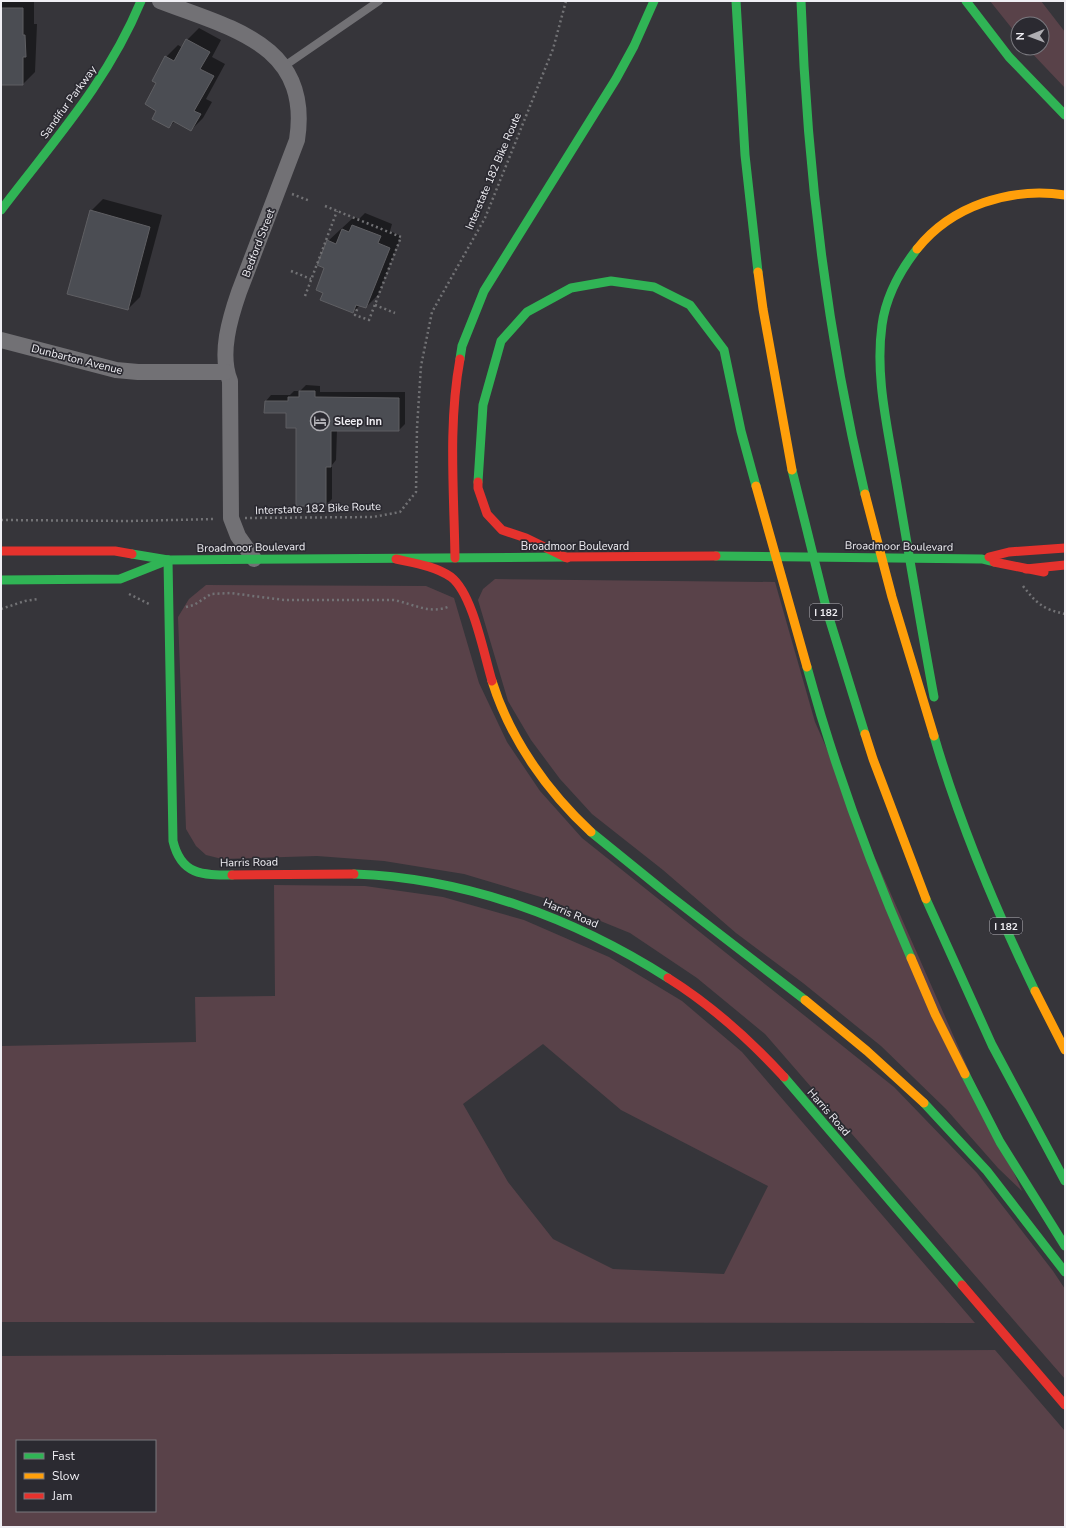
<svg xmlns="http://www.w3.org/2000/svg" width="1066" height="1528" viewBox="0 0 1066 1528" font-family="'Nunito Sans',sans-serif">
	<rect width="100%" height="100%" fill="#36353a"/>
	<g fill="#594249" fill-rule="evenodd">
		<polygon points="990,1 1041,1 1065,32 1065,88 1027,48 1042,48 1042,24 1018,24 1018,36"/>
		<polygon points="495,579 775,582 815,722 1022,1191 998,1168 946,1109 881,1046 803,983 736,933 663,870 592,814 560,779 531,740 508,701 478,600 483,589"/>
		<polygon points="206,585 426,586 454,598 479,683 507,742 540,791 582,838 894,1087 977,1173 1053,1271 1065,1289 1065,1379 765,1034 697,978 630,933 544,898 464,874 384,861 317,856 222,859 206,855 196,846 186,829 178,617 189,599"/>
		<path d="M274 885 365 886 443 897 524 920 609 957 682 1001 742 1052 975 1323 1 1322V1046L196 1042 195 997 275 996ZM543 1044 621 1110 768 1186 724 1274 613 1269 553 1239 508 1182 463 1104Z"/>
		<path d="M995 1350 1065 1431V1527H1V1356ZM17 1441H155V1511H17Z"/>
	</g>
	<g fill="#0007">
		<polygon points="1,1 34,1 34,24 37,24 35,72 23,84 1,84"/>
		<polygon points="199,28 221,40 212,57 225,64 206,99 212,102 203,118 191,130 175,121 169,127 158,110 158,83 166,57 178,45 183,48 187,40"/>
		<polygon points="103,199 162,215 140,297 128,309 91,211"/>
		<polygon points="365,213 392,224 390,231 401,236 378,295 366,307 360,305 353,312 325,293 328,241 354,217 359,219"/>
		<polygon points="306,385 320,386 320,392 405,392 405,424 399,430 337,430 336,460 332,465 332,499 326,505 297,427 287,412 266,401 271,395 290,395 294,391 300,391"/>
	</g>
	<g fill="#4b4d53" stroke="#5f5f63">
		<polygon points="1,8 23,8 23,35 25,35 26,57 23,57 23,85 1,85"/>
		<polygon points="186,39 210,52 200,69 214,76 194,111 201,114 191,131 173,121 169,128 152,119 156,111 145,104 156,83 152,81 165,56 174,61"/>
		<polygon points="90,210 150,227 128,310 67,294"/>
		<polygon points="352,225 381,236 378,243 390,248 366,308 356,305 353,313 320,300 323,293 316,290 324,268 317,265 327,240 336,244 342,229 349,232"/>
		<polygon points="299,391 315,391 315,397 399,398 399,431 331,431 331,467 326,467 326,506 296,506 296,428 286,428 286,413 264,413 265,401 288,401 288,397 299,397"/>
	</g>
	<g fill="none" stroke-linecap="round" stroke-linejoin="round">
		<g stroke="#727275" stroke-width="2.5" stroke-dasharray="2 3" stroke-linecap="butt">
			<polyline points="292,194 310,201"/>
			<polyline points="325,206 401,237 369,320 355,315 358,307"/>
			<polyline points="291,271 311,279"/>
			<polyline points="305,296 337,211"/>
			<polyline points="375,305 395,313"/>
			<polyline points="245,518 373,517 400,512 416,492 417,428 421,366 432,312 485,218 553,49 566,1"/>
			<polyline points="1,520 130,521 216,519"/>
			<path d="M1023 586C1037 604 1043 609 1065 614"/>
			<polyline points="129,594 151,605"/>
			<path d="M186 607 194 605 211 594 230 593 284 600H394C414 604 430 615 450 606"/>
			<polyline points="1,609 25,601 38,599"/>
		</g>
		<polyline stroke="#727175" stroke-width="8" points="283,67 379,1"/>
		<g stroke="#727175" stroke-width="16">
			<path d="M160 1C230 28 312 44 297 140L239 292C230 318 219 354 230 381L231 518 238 536 254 559"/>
			<polyline points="1,340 116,370 138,372 226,372"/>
		</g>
		<g stroke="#30b455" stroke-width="9">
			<polyline points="736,1 745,155 758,272"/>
			<path d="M801 1C807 169 826 330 865 494"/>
			<polyline points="966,1 1009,57 1065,115"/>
			<path d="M1 210C54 140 107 83 141 1"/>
			<path d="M917 249C899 272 886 296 882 325 875 375 887 424 895 473 908 548 920 622 934 697"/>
			<polyline points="460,359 462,346 484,291 616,79 634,46 654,1"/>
			<polyline points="792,470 827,611 865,734"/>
			<polyline points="478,482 483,405 501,341 527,312 571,288 611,281 654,287 690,305 724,350 741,431 756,486"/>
			<polyline points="132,554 168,560 565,557"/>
			<polyline points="716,556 982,559 994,562"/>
			<path d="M168 560 173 841C181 875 202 875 232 875"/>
			<polyline points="1,580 120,579 168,560"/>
			<path d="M807 667C834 766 870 864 911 958"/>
			<path d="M934 736C960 825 995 908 1035 991"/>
			<polyline points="591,832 665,892 805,1000"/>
			<path d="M354 874C466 878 574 918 668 978"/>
			<polyline points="926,899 992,1045 1065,1181"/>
			<polyline points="965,1074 1000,1142 1065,1246"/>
			<polyline points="784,1077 962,1285"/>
			<polyline points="924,1103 987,1171 1065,1272"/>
		</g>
		<g stroke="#ff9f0a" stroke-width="9">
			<path d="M917 249C952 205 1011 187 1065 195"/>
			<polyline points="758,272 763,309 792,470"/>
			<polyline points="756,486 807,667"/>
			<polyline points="865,494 892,597 934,736"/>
			<path d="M492 681C510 739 547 791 591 832"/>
			<polyline points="865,734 873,759 926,899"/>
			<polyline points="911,958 935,1014 965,1074"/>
			<polyline points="1035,991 1065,1050"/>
			<polyline points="805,1000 867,1051 924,1103"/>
		</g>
		<g stroke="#e5322d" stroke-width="9">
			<polyline points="478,482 478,488 487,514 502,530 526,538 567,558"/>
			<polyline points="1,551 115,551 132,554"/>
			<polyline points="565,557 716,556"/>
			<polyline points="989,557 1009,552 1065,548"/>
			<path d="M455 558C454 492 448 424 460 359"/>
			<path d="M396 559C414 563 435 566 451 577 473 594 484 655 492 681"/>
			<polyline points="994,562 1044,572"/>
			<polyline points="1026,569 1065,565"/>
			<polyline points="232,875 354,874"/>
			<path d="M668 978C711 1005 750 1040 784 1077"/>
			<polyline points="962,1285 1065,1405"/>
		</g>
	</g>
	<defs>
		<g id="hotel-ring" transform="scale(1)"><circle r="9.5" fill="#2b2a31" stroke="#afaeb3" stroke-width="1.5"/><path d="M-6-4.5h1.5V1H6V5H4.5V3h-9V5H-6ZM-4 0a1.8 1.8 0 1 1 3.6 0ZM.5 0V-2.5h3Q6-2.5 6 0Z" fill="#afaeb3"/></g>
	</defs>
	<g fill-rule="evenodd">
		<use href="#hotel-ring" x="320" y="421"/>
	</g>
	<g text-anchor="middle" stroke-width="3.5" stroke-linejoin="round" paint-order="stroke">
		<g fill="#2b2a31" stroke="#b5b4ba" stroke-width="1">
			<rect x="810" y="604" width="32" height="16" rx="3"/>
			<rect x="990" y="918" width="32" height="16" rx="3"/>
		</g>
		<g font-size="10" font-weight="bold" fill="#f0eff4">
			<text x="826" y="616">I 182</text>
			<text x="1006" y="930">I 182</text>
		</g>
		<g font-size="11" fill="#f0eff4" stroke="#2b2a31">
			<text transform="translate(68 102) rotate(-54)" y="4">Sandifur Parkway</text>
			<text transform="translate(493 171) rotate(-67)" y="4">Interstate 182 Bike Route</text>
			<text transform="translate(258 243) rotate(-69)" y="4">Bedford Street</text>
			<text transform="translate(77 359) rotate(14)" y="4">Dunbarton Avenue</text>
			<text transform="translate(318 508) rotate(-2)" y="4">Interstate 182 Bike Route</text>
			<text x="575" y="550">Broadmoor Boulevard</text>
			<text transform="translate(899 546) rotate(1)" y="4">Broadmoor Boulevard</text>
			<text transform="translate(251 547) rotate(-1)" y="4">Broadmoor Boulevard</text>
			<text transform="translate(249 862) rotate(-1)" y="4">Harris Road</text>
			<text transform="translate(571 913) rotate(23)" y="4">Harris Road</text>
			<text transform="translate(829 1112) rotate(49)" y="4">Harris Road</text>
		</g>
		<g font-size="11" font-weight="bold" fill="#f0eff4" stroke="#2b2a31" text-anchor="start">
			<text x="334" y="425">Sleep Inn</text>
		</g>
	</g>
	<rect width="1066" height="1528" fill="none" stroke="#f0eff4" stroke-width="4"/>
	<rect x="16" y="1440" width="140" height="72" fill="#2b2a31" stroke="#7a797f"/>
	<rect x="24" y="1453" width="20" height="6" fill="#30b455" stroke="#7a797f"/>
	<text x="52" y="1460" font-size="12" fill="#f0eff4">Fast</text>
	<rect x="24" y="1473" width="20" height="6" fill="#ff9f0a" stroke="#7a797f"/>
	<text x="52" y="1480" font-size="12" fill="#f0eff4">Slow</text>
	<rect x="24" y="1493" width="20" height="6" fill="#e5322d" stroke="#7a797f"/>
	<text x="52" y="1500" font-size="12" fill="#f0eff4">Jam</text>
	<g transform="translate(1030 36) rotate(269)"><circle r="19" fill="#2b2a31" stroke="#7a797f"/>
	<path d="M0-3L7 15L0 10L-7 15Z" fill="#afaeb3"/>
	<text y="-6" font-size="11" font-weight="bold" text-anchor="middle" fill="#f0eff4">N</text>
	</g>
</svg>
